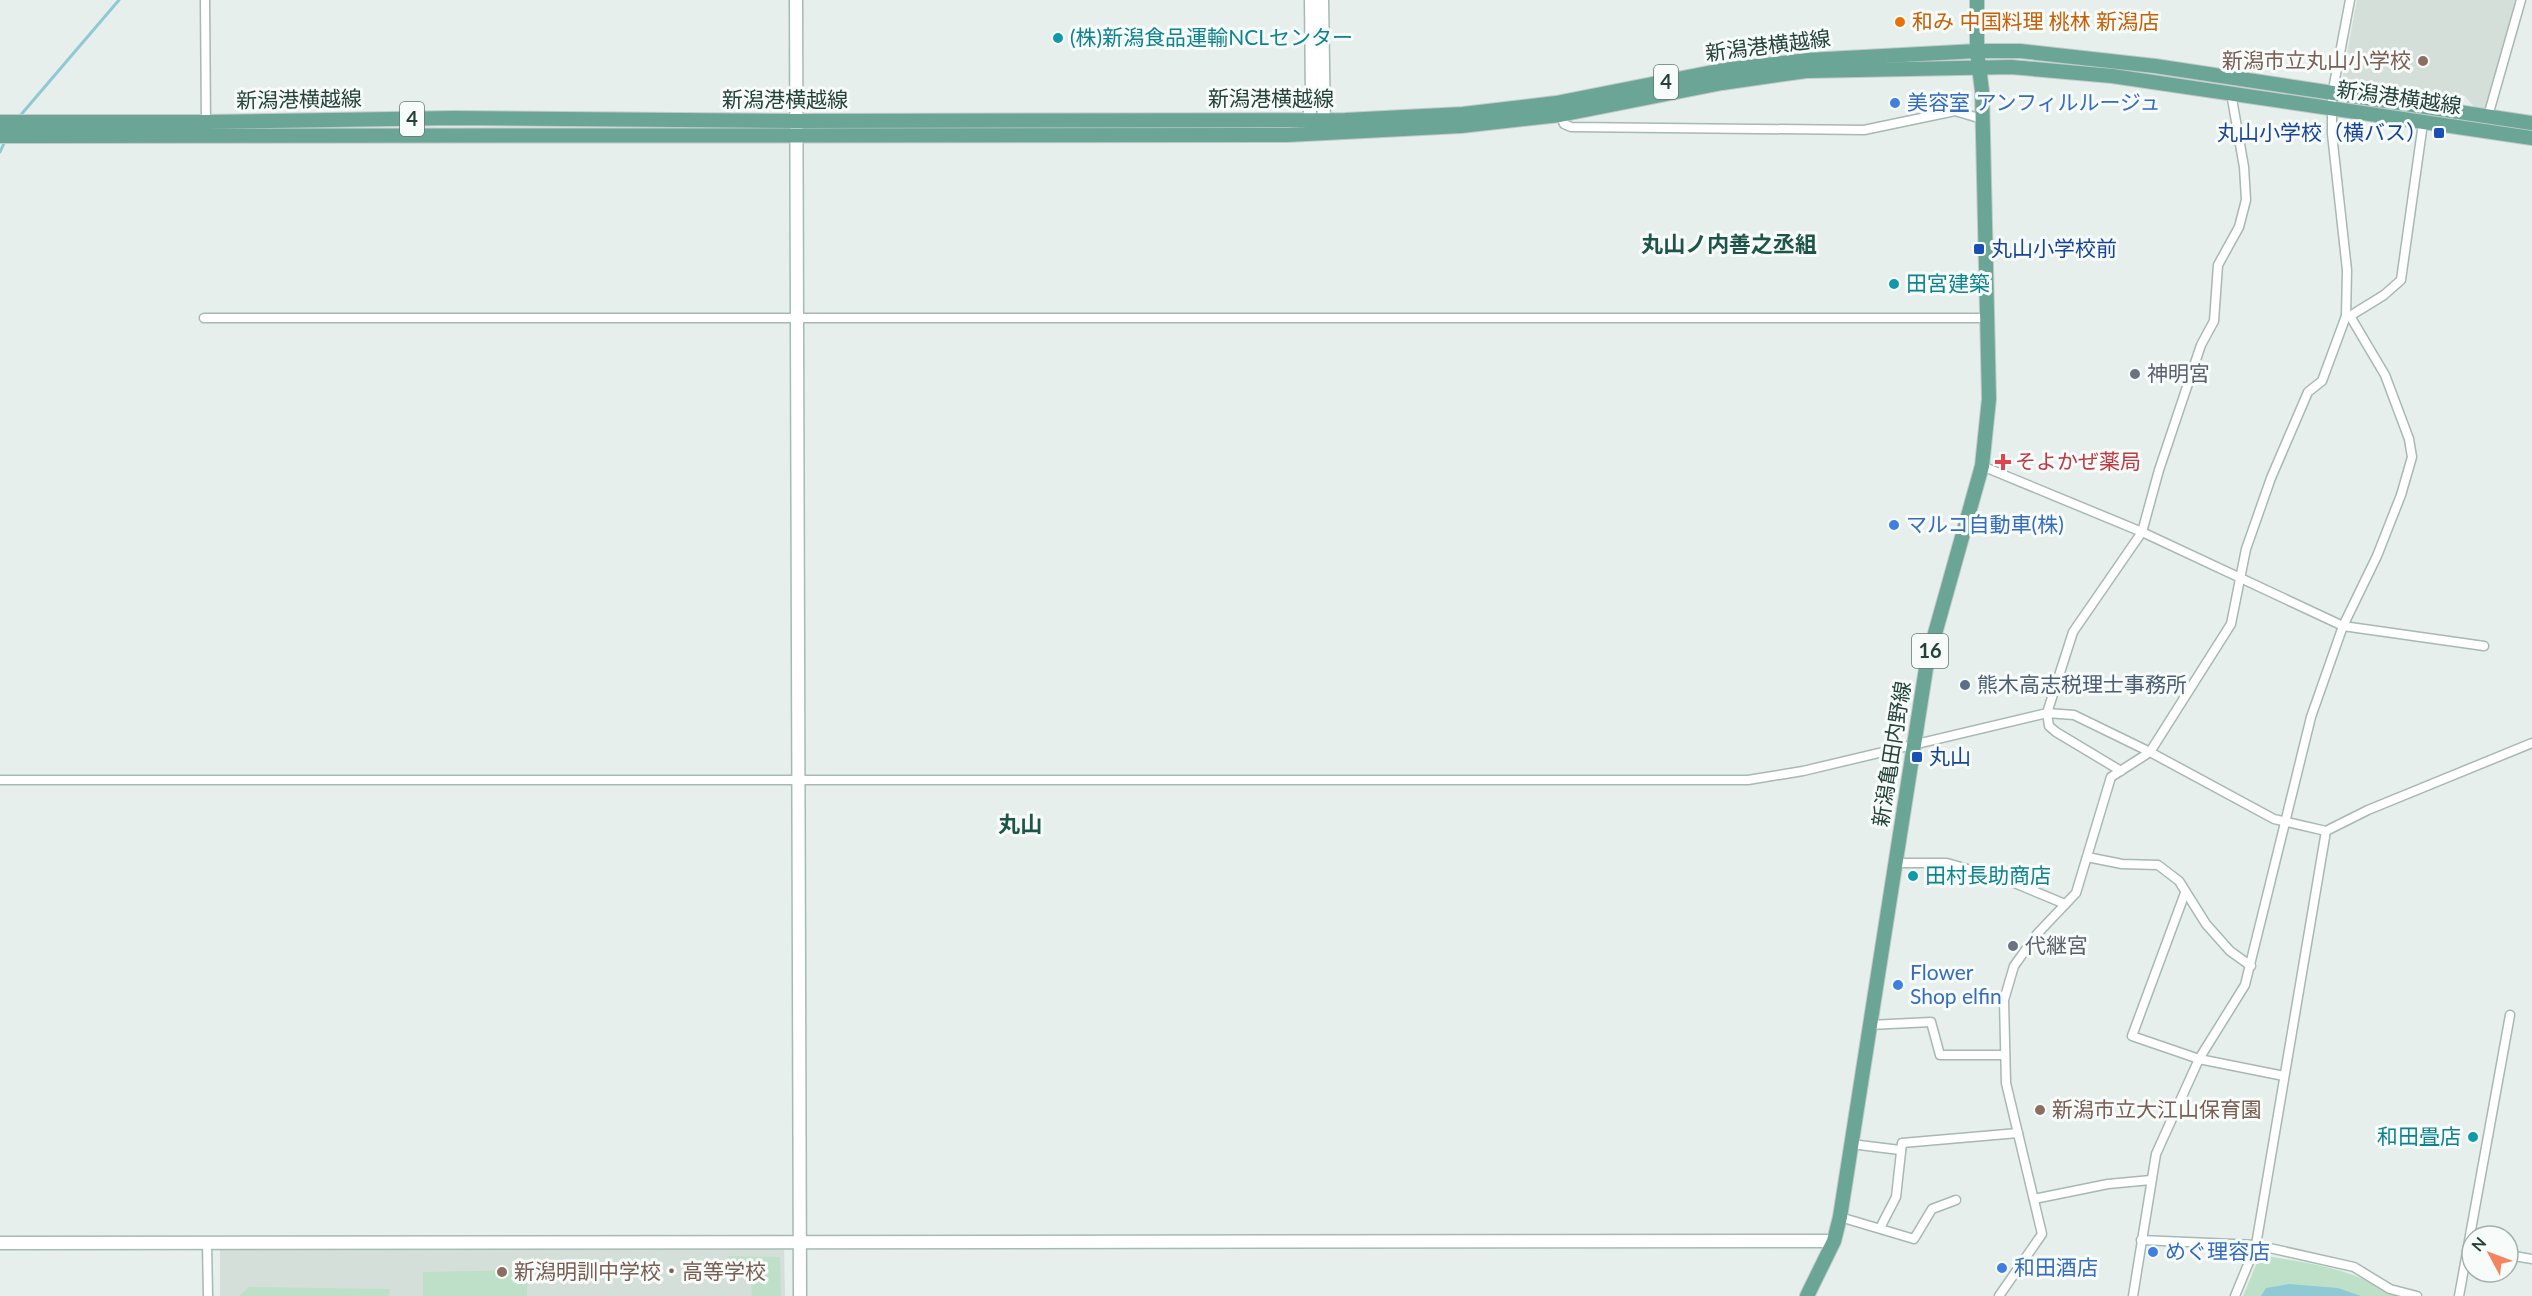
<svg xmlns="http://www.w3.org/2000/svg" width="2532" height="1296" viewBox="0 0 2532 1296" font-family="Lato,'Noto Sans JP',sans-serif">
	<rect width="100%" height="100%" fill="#e6efeb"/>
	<g fill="#d4dfda">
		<polygon points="2357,0 2518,0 2489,105 2484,109 2475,108 2465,96 2411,88 2399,97 2341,85"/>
		<polygon points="784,1246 785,1296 220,1296 220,1248"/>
	</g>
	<g fill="#bfe0c8">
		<path d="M2260 1255C2294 1261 2333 1265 2365 1280 2377 1285 2384 1293 2397 1296H2243Z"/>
		<polygon points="728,1256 780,1257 781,1296 752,1296 751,1282 730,1262"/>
		<polygon points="527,1270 527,1296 423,1296 423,1272"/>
		<polygon points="249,1287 390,1289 389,1296 239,1296"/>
	</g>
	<polygon fill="#8ec9d4" points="2289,1284 2338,1288 2361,1296 2261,1296 2266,1288"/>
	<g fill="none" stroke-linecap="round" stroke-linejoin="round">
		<g stroke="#8ec9d4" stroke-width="3">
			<polyline points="19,117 119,0"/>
			<polyline points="0,152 5,141"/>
		</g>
		<g stroke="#a8b8b2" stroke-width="11">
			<g id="street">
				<polyline points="205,0 206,122"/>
				<polyline points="1560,115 1564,124 1571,127 1864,130 1955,111 1982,119"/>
				<polyline points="2488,116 2521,0"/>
				<polyline points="2350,316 2384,295 2401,280 2423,123"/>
				<polyline points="204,318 1988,318"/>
				<polyline points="1982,466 2142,532 2343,626 2484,646"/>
				<polyline points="2121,771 2056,732 2049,726 2047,713 2073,632 2142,532 2159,470 2201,345 2214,321 2218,265 2239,227 2246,200 2244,167 2231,93"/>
				<polyline points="0,780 1748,780 1803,771 2047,713 2074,715 2150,752 2274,819 2326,831 2368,810 2532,743"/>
				<polyline points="2087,857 2122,864 2158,865 2179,881 2206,924 2230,951 2251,966"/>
				<polyline points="1896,863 1947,863 2012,882 2065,904"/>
				<polyline points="2185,893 2132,1036 2199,1059 2284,1076"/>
				<polyline points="1870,1025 1931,1022 1940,1055 2005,1055"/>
				<polyline points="1851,1144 1900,1150"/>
				<polyline points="2034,1199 2108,1184 2151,1180"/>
				<polyline points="1840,1217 1914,1239 1932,1209 1956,1200"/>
				<polyline points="1880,1228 1896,1197 1902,1143 2018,1133"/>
				<polyline points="2141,1240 2256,1245 2354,1267 2390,1289 2417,1296"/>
				<polyline points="207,1243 208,1296"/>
				<polyline points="2508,1255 2532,1259"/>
				<polyline points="1999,1296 2042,1234 2006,1083 2004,1000 2014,966 2037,934 2076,893 2111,777 2150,752 2231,624 2246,549 2271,478 2308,392 2322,381 2346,316 2347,270 2332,134 2332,95 2350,0"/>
				<polyline points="2133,1296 2156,1154 2199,1059 2245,985 2311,717 2343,626 2377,556 2401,495 2412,457 2409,439 2385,375 2350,316 2346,316"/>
				<polyline points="2235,1296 2256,1245 2326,831"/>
				<polyline points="2459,1296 2510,1015"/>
			</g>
		</g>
		<g stroke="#a4bbb3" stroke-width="15">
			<g id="secondary">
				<polyline points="796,0 800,1296"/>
				<polyline points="1322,0 1324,128"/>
				<polyline points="1307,133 1312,97 1311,0"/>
				<polyline points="0,1243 1834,1241"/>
			</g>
		</g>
		<g stroke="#c2cac8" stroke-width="16">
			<g id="primary">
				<polyline points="0,122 206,122 453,118 796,121 1345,120 1463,114 1556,103 1723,70 1808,60 1977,51 2020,51 2155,66 2532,123"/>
				<polyline points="0,136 1287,135 1461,126 1560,115 1722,83 1806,71 2011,67 2112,76 2532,138"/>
				<polyline points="1807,1296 1834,1241 1840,1217 1927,662 1982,466 1989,399 1982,91 1977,51 1977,0"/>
			</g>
		</g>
		<use href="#street" stroke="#fff" stroke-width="8"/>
		<use href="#secondary" stroke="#fff" stroke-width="12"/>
		<use href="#primary" stroke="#6aa596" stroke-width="14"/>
	</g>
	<circle fill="#e8710a" stroke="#f7fbf9" stroke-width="2" cx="1900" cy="22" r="6"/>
	<g fill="#0f9aa8" stroke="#f7fbf9" stroke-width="2">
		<circle cx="1058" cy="38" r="6"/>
		<circle cx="1894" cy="284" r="6"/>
		<circle cx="1913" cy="876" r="6"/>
		<circle cx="2473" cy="1137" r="6"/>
	</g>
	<g fill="#8d6e63" stroke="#f7fbf9" stroke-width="2">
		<circle cx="2423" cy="61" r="6"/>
		<circle cx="2040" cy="1110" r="6"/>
		<circle cx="502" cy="1272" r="6"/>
	</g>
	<g fill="#3f7fe0" stroke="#f7fbf9" stroke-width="2">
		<circle cx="1895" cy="103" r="6"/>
		<circle cx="1894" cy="525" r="6"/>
		<circle cx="1898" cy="985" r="6"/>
		<circle cx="2153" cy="1252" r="6"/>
		<circle cx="2002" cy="1268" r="6"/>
	</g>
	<g fill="#1a4fb4" stroke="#f7fbf9" stroke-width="2">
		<rect x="2433" y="127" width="12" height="12" rx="3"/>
		<rect x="1973" y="243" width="12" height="12" rx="3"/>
		<rect x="1911" y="751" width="12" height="12" rx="3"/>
	</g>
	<g fill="#6b7280" stroke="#f7fbf9" stroke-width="2">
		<circle cx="2135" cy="374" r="6"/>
		<circle cx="2013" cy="946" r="6"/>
	</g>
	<path fill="#e0444e" stroke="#f7fbf9" stroke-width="2" d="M2000 453h6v6h6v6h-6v6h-6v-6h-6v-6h6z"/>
	<circle fill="#5c6f8a" stroke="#f7fbf9" stroke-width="2" cx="1965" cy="685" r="6"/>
	<g text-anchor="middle" stroke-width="6" stroke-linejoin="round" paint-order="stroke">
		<g fill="#f7fbf9" stroke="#637a73" stroke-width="1.5">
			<rect x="1654" y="65" width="24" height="34" rx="4.5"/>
			<rect x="400" y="102" width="24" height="34" rx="4.5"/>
			<rect x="1912" y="634" width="36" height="34" rx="4.5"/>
		</g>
		<g font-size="20" font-weight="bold" fill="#24423a">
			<text x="1666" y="89">4</text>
			<text x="412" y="126">4</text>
			<text x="1930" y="658">16</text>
		</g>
		<g font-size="21" fill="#c56008" stroke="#f7fbf9" text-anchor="start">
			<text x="1912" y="29">和み 中国料理 桃林 新潟店</text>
		</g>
		<g font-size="21" fill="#0d838f" stroke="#f7fbf9" text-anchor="start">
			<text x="1070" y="45">(株)新潟食品運輸NCLセンター</text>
			<text x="1906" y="291">田宮建築</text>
			<text x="1925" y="883">田村長助商店</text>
			<text x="2461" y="1144" text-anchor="end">和田畳店</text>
		</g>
		<g font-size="21" fill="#24423a" stroke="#f7fbf9">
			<text transform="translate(1768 46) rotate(-7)" y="7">新潟港横越線</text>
			<text transform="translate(2399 98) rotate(8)" y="7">新潟港横越線</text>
			<text x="1271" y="106">新潟港横越線</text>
			<text transform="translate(299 100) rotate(-1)" y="7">新潟港横越線</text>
			<text x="785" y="107">新潟港横越線</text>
			<text transform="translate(1892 754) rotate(-81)" y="7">新潟亀田内野線</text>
		</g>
		<g font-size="21" fill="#785e54" stroke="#f7fbf9" text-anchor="start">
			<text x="2411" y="68" text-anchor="end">新潟市立丸山小学校</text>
			<text x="2052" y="1117">新潟市立大江山保育園</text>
			<text x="514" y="1279">新潟明訓中学校・高等学校</text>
		</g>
		<g font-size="21" fill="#366cbe" stroke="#f7fbf9" text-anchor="start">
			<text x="1907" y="110">美容室 アンフィルルージュ</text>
			<text x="1906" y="532">マルコ自動車(株)</text>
			<text x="1910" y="980">Flower<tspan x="1910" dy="24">Shop elfin</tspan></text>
			<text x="2165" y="1259">めぐ理容店</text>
			<text x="2014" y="1275">和田酒店</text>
		</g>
		<g font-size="21" fill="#164399" stroke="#f7fbf9" text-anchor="start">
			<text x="2427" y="140" text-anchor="end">丸山小学校（横バス）</text>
			<text x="1991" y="256">丸山小学校前</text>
			<text x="1929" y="764">丸山</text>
		</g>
		<g font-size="21" fill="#5b616d" stroke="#f7fbf9" text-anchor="start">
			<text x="2147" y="381">神明宮</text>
			<text x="2025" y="953">代継宮</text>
		</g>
		<g font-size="21" fill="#be3a42" stroke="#f7fbf9" text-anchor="start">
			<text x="2015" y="469">そよかぜ薬局</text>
		</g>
		<g font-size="21" fill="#4e5e75" stroke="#f7fbf9" text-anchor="start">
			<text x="1977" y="692">熊木高志税理士事務所</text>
		</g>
		<g font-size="22" font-weight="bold" fill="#1f5548" stroke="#f7fbf9">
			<text x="1729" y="252">丸山ノ内善之丞組</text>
			<text x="1020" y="832">丸山</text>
		</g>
	</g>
	<g transform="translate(2490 1254) rotate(311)"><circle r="28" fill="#f7fbf9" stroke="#a3b1ad" stroke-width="1.5"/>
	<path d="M0-4.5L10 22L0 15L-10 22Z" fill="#f4845f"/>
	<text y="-9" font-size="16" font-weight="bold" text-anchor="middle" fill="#24423a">N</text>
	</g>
</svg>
